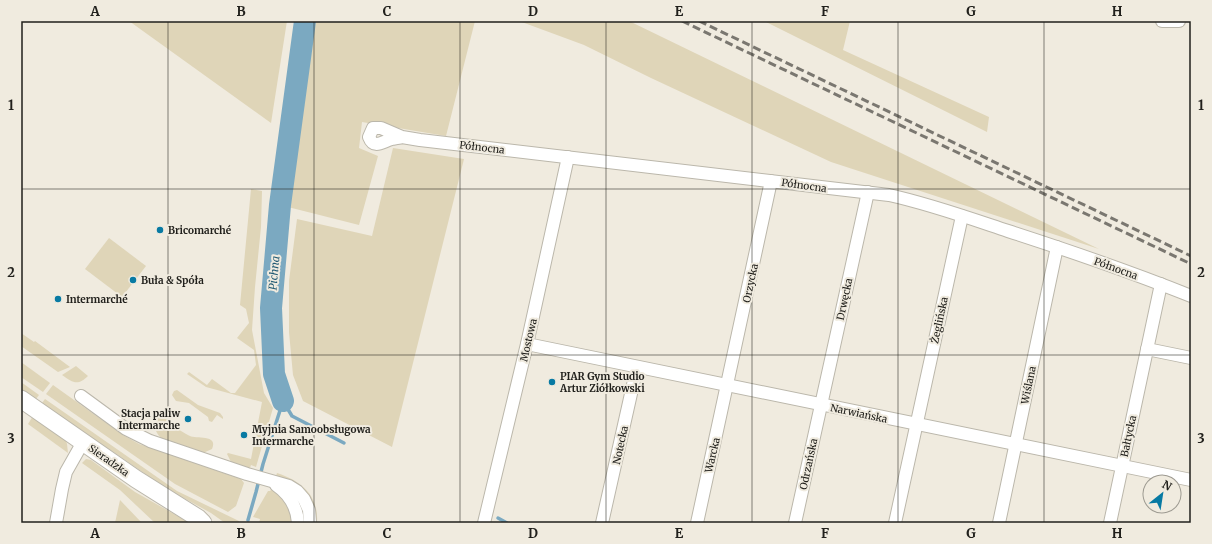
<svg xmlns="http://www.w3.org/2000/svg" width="1212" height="544" viewBox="0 0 1212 544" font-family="Merriweather,serif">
	<rect width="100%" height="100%" fill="#f0ebdf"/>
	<g fill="#dfd5b8">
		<polygon points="129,21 287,21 271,123"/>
		<polygon points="305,21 475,21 446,136 362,122 359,148 378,156 359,225 280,205"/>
		<polygon points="519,21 629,21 1099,249 831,162 651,78 584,45"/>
		<polygon points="764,21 850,21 843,50 989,117 987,132"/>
		<polygon points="393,148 464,159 392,447 303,401 293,375 289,332 289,281 297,219 372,236"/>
		<polygon points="251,189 262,191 261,227 255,287 252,330 264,393 273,408 256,467 251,465 250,468 231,462 227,454 228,453 251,459 262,402 206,387 187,374 189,372 207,385 212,379 231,393 235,393 256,365 254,350 237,338 249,323 246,309 240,305"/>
		<polygon points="109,238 146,266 122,297 85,269"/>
		<polygon points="21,333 34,342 35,341 70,367 58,372 21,346"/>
		<polygon points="21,362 50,383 43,392 21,377"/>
		<path d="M76 366 88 376C78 386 73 383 62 375Z"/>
		<polygon points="21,382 39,395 36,399 21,389"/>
		<polygon points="53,385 123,435 139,444 241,479 244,483 236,506 228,512 175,484 46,394"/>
		<polygon points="177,390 198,405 220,413 223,417 223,419 217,415 212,422 209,421 208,417 189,403 176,401 172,395 174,391"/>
		<polygon points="45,399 177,491 239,521 239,523 225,523 211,513 169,490 151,478 115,453 83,433 42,403"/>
		<path d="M162 412C168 414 168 419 172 423 176 428 185 434 190 436 195 439 219 434 212 449L203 453 161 438C154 431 150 417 162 412Z"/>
		<polygon points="33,416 65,438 67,444 68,453 28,424"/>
		<polygon points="86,459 91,460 135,492 190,523 155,523 120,490 82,463"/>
		<path d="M277 473C301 481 319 495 317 523H316L315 512 276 476Z"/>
		<polygon points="272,489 289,503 294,523 259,523 260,519 253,517 268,491 270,491"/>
		<polygon points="120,500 142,523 115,523"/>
	</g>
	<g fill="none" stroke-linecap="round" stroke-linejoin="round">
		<g stroke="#7ba9c1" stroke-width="3.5">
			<polyline points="283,401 292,416 344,443"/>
			<polyline points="498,518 507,523"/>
			<polyline points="248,520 256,492 263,464 283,401"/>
		</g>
		<polyline stroke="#7ba9c1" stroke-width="22" points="283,401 274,374 271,308 280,205 305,21"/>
		<g stroke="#bbb7ab" stroke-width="14">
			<g id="street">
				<polyline points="1162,21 1179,21"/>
				<path d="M402 137C399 138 395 138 392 139 383 141 374 150 369 137L373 128H381L402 137 420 140 889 195C930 204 969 218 1008 231 1070 251 1131 272 1191 296"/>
				<polyline points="527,344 1191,480"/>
				<polyline points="1147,349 1191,358"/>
				<polyline points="81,396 126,429 150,441 247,474 289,486 297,491 304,499 309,510 310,523"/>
				<path d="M276 485C289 494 297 506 298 523"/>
				<polyline points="56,523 62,489 66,472 83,442"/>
				<polyline points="484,523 527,344 568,157"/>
				<polyline points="602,523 637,367"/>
				<polyline points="697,523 771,181"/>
				<polyline points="795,523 868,192"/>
				<polyline points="895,523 962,216"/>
				<polyline points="999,523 1057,247"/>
				<polyline points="1110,523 1161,284"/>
			</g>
		</g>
		<g stroke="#bbb7ab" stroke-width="19">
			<polyline id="secondary" points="21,399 136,479 198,518 203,523"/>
		</g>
		<use href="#street" stroke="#fff" stroke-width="12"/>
		<use href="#secondary" stroke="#fff" stroke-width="17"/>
		<g stroke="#7a7770" stroke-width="3" stroke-dasharray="8 4" stroke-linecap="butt">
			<polyline points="682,21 1191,264"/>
			<polyline points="699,21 1191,256"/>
		</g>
	</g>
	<path fill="none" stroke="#21201c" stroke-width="1" stroke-opacity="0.55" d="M168 21V523M314 21V523M460 21V523M606 21V523M752 21V523M898 21V523M1044 21V523M21 189H1191M21 355H1191"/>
	<g fill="#087aa3" stroke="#f0ebdf" stroke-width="1.5">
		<circle cx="160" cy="230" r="4"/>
		<circle cx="133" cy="280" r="4"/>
		<circle cx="58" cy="299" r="4"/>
		<circle cx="552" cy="382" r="4"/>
		<circle cx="188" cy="419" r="4"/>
		<circle cx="244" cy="435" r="4"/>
	</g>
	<g text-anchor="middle" stroke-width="4" stroke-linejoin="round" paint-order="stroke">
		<g font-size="10" fill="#21201c" stroke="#f0ebdf">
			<text transform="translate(482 147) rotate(7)" y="4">Północna</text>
			<text transform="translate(804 185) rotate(8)" y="4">Północna</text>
			<text transform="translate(1116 268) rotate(20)" y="4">Północna</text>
			<text transform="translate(750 283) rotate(-78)" y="4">Orzycka</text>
			<text transform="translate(844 299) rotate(-78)" y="4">Drwęcka</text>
			<text transform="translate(939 320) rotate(-78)" y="4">Żeglińska</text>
			<text transform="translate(528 340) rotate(-77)" y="4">Mostowa</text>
			<text transform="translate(1028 385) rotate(-78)" y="4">Wiślana</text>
			<text transform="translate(859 413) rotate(12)" y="4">Narwiańska</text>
			<text transform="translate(1128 436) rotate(-78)" y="4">Bałtycka</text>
			<text transform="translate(620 445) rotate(-78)" y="4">Notecka</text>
			<text transform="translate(712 455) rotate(-77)" y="4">Warcka</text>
			<text transform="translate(109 460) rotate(35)" y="4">Sieradzka</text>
			<text transform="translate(808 464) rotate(-78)" y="4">Odrzańska</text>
		</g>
		<g font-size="10" font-weight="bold" fill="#21201c" stroke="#f0ebdf" text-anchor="start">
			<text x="168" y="234">Bricomarché</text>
			<text x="141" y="284">Buła &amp; Spóła</text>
			<text x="66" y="303">Intermarché</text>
			<text x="560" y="380">PIAR Gym Studio<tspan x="560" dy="12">Artur Ziółkowski</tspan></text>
			<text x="180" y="417" text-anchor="end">Stacja paliw<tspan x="180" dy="12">Intermarche</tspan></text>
			<text x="252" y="433">Myjnia Samoobsługowa<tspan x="252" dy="12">Intermarche</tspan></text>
		</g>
		<g font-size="11" font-style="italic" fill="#205a73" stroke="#f0ebdf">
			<text transform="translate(274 273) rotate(-85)" y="4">Pichna</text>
		</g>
	</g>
	<rect width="1212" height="544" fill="none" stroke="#f0ebdf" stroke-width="44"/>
	<g transform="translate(1162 494) rotate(30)"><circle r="19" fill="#f0ebdf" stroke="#9d9a91"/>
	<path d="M0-3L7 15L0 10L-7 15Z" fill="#087aa3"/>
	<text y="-6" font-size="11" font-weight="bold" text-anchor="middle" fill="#21201c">N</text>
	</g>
	<rect x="22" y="22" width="1168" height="500" fill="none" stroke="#21201c" stroke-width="1.5"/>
	<g font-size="13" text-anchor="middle" font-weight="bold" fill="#21201c">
		<text x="95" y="16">A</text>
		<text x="241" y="16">B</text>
		<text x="387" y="16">C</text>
		<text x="533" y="16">D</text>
		<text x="679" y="16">E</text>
		<text x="825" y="16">F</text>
		<text x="971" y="16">G</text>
		<text x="1117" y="16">H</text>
		<text x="11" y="110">1</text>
		<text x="1201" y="110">1</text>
		<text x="11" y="277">2</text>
		<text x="1201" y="277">2</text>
		<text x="11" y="443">3</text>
		<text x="1201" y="443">3</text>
		<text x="95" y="538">A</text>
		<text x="241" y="538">B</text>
		<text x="387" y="538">C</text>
		<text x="533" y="538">D</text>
		<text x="679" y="538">E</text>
		<text x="825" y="538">F</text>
		<text x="971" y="538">G</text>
		<text x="1117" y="538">H</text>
	</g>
</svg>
